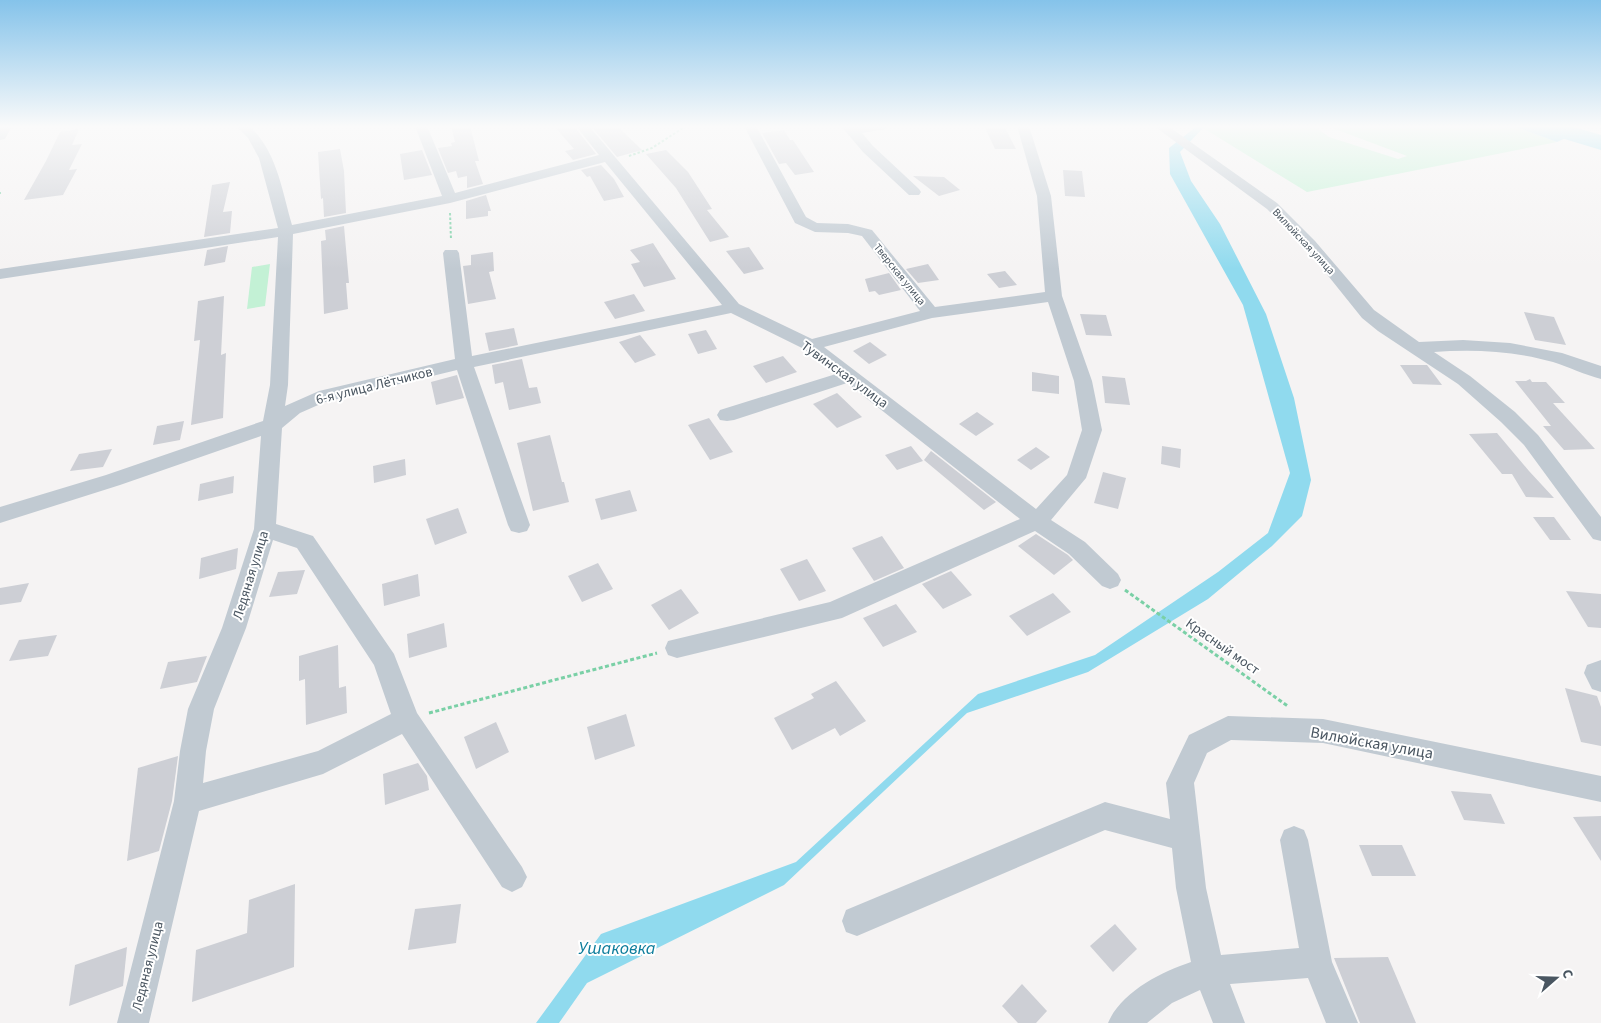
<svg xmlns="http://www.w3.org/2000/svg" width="1601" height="1023" viewBox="0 0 1601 1023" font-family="'Source Sans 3',sans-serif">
	<rect width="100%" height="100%" fill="#f5f3f3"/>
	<g fill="#c3f1d5">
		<polygon points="1200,126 1314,126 1329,137 1398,159 1407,156 1327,126 1513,126 1557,142 1307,192"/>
		<polygon points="270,264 265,306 247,309 252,267"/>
	</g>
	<g fill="#90daee">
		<polygon points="1197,126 1205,126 1180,152 1191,181 1220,224 1266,314 1294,398 1311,480 1302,516 1272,546 1208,599 1088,672 967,713 784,885 587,983 559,1023 536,1023 601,934 796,862 978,694 1095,655 1218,572 1268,533 1290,473 1243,305 1170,174 1169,148"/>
		<polygon points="1513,126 1558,126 1577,133 1557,142"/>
	</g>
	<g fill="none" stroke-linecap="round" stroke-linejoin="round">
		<polygon fill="#90daee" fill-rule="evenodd" points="1534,126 1570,126 1601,135 1601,150 1538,131"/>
	</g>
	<g fill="#cdcfd5">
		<polygon points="451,126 470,126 479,161 475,161 483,184 467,188 467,176 458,178 456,171 448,173 438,148 452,146 451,143 455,142"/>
		<polygon points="554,126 574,126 596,154 573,160 565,151 574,149"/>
		<polygon points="591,126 617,126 642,150 617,157"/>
		<polygon points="984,126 1004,126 1016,149 995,149"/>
		<polygon points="79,129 72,145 82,144 69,170 77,169 63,195 24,200 46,161 60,132"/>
		<polygon points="784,130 790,140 793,140 814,172 795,175 786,163 779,164 762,133"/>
		<polygon points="340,149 344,171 346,213 324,217 323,198 321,199 318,152"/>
		<polygon points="422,150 432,175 404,180 400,154"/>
		<polygon points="666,150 688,172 712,209 707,210 729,237 710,242 676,188 646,154"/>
		<polygon points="601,165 614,179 624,197 604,201 590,176 587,177 581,170"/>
		<polygon points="1063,170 1082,171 1085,197 1065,196"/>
		<polygon points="913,176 944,177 960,190 939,196"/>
		<polygon points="230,182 223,212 232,211 230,233 204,237 212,185"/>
		<polygon points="486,195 491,211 488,211 488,216 466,219 466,201"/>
		<polygon points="344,226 349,283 346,283 348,309 324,314 321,241 326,240 325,230"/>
		<polygon points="653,243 676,279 644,287 631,264 640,262 630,250"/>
		<polygon points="228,246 225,262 204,266 207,250"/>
		<polygon points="749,247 764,269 744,274 726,251"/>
		<polygon points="493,252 494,271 489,272 496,299 468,304 463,266 471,265 471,255"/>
		<polygon points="928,264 939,280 918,283 906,269"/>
		<polygon points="1005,271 1017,285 999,288 987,274"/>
		<polygon points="889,273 901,290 879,295 875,291 869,292 865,279"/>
		<polygon points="634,294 645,311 615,319 604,302"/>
		<polygon points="224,296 221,355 226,353 223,418 191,425 200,340 194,341 198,301"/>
		<polygon points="1524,312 1554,317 1566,345 1535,340"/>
		<polygon points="1080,314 1106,315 1112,336 1086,335"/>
		<polygon points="514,328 518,345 489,351 485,333"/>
		<polygon points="706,330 717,349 698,354 688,334"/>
		<polygon points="640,335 656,355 635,363 619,342"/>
		<polygon points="870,342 887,355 869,364 853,351"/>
		<polygon points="783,356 797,372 766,383 753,366"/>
		<polygon points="522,359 529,388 537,387 541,403 509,410 503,382 495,384 492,365"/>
		<polygon points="1400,365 1427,365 1442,385 1413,384"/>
		<polygon points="1032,372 1059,376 1059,394 1032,391"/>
		<polygon points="457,375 464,398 436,405 431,382"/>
		<polygon points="1102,376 1125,378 1130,405 1105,403"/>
		<polygon points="1530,379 1532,382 1546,382 1565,403 1553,403 1595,449 1564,450 1543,426 1551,426 1515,381 1526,381"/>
		<polygon points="837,393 862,417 837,428 813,404"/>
		<polygon points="977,412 994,424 976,436 959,424"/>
		<polygon points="709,418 733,452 710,460 688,425"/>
		<polygon points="184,421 180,440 153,445 157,426"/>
		<polygon points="1497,433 1529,471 1554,498 1526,497 1512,474 1502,474 1469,434"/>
		<polygon points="550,435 562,482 564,482 569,502 533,511 517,443"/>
		<polygon points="911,446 923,461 897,470 885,455"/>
		<polygon points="1162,446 1181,449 1180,468 1161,464"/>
		<polygon points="1036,447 1050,457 1031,470 1017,460"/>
		<polygon points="112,449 103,467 70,471 79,454"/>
		<polygon points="931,451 996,502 984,510 924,460"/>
		<polygon points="405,459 406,475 374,483 373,466"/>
		<polygon points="1103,472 1126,478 1118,509 1094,503"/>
		<polygon points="234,476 233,493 198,501 200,484"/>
		<polygon points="630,490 637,511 601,520 595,499"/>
		<polygon points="458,508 467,533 435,545 426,519"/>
		<polygon points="1533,517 1554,517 1571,540 1550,540"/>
		<polygon points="1036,534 1068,555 1073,560 1054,575 1018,546"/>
		<polygon points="882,536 904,568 874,581 852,548"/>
		<polygon points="238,548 236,569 199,579 201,558"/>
		<polygon points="807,559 826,591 799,601 780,569"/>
		<polygon points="598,563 613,589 582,602 568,576"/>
		<polygon points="305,570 297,594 269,597 278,572"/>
		<polygon points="951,571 972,595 943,609 922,584"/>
		<polygon points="418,574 420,596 384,606 382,584"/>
		<polygon points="29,583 21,602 0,605 0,588"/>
		<polygon points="681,589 699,613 669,630 651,605"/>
		<polygon points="1566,591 1601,594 1601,628 1588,627"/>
		<polygon points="1053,593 1071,612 1027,636 1009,616"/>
		<polygon points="896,604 917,632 883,647 863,618"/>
		<polygon points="444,623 447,647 409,658 407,634"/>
		<polygon points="57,635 48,656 9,661 19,640"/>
		<polygon points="338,645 339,688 346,686 347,713 306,725 305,679 299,681 299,656"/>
		<polygon points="207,656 197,682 160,689 168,662"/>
		<polygon points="836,681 866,721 840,736 835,728 792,750 774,718 814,698 811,694"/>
		<polygon points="1565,688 1597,696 1601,707 1601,746 1581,742"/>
		<polygon points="626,714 635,746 595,760 587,727"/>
		<polygon points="496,722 509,752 476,769 464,737"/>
		<polygon points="178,756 172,801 159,851 127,861 138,768"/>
		<polygon points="418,763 427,776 429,790 385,805 383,774"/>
		<polygon points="1451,791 1491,794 1505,824 1464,820"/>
		<polygon points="1601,816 1601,861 1573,817"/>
		<polygon points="1359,845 1402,845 1416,876 1372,876"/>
		<polygon points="295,884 294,967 192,1002 196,950 247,933 249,900"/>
		<polygon points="461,904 456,943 408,950 415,909"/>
		<polygon points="1115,924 1137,949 1113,972 1090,946"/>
		<polygon points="127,947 123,986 69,1006 75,965"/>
		<polygon points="1388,957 1416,1023 1360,1023 1334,958"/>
		<polygon points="1022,984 1047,1011 1036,1023 1018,1023 1002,1006"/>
	</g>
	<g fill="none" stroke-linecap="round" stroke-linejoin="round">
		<g stroke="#7ad0a6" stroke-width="2" stroke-dasharray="2.5 2" stroke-linecap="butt">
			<polyline points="629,156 652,148 686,126"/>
			<polyline points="0,192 0,194"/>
			<polyline points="450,213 451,240"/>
		</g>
		<g stroke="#7ad0a6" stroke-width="3" stroke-dasharray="4 2.5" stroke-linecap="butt">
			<polyline points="1125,590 1289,707"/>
			<polyline points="429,713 657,653"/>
		</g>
		<g fill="#c1cad2" fill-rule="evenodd">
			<polygon points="0,126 12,126 5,139 0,140"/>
			<path d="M236 126H249C277 151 282 191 292 225L442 196 415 126H427L455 193 599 155 576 126H589L739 304 812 339 920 311 862 236 848 233 815 232 795 223 744 126H756L806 217 817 223 848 224 872 230 935 307 1045 292 1037 196 1017 126H1029L1051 196 1062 296 1092 381 1102 430 1086 478 1051 520 1085 542 1118 574 1121 580 1118 586 1110 589 1102 586 1069 554 1035 531 842 618 677 658 668 655 665 648 668 641 830 602 1020 519 847 383 734 420 727 421 720 420 717 415 720 410 836 374 804 349 731 313 474 367 530 525 527 531 519 533 511 531 508 525 457 370 325 402 300 413 282 428 276 524 313 536 394 654 417 713 522 867 527 877 522 887 512 892 502 887 402 734 323 774 199 811 149 1023H117L174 801 180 751 188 709 222 628 254 529 261 436 120 485 0 523V507L106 475 263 421 270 385 278 237 0 279V269L278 228 259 158 248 138ZM605 162 722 305 472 356 459 253 457 250H445L443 253 455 359 319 391 285 406 288 385 293 234 450 203ZM1048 302 1074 381 1082 430 1067 475 1036 509 824 347 932 318ZM273 540 297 548 374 665 391 714 318 751 203 783 206 751 214 709 246 628Z"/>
			<polygon points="841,126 887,126 886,129 862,133 873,146 919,189 921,192 919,195 909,195 863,152"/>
			<path d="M1154 126H1168L1277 203 1315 241 1374 310 1419 342 1463 340 1510 343 1562 353 1601 366V379C1585 375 1569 367 1553 362 1515 351 1473 349 1434 352L1470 376 1515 412 1538 435 1601 517V541L1593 539 1524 445 1501 422 1458 384 1378 331 1362 318 1305 247 1267 209Z"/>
			<polygon points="1601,660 1601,692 1592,689 1584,673 1587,665"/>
			<path d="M1228 716 1323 719 1601 776V802L1323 743 1231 740 1207 753 1194 783 1206 888 1221 955 1299 948 1280 840 1284 830 1294 826 1304 830 1308 840 1332 962 1358 1023H1326L1308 978 1230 984 1245 1023H1213L1200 990 1172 1003 1147 1023H1108C1121 992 1161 972 1191 962L1176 888 1172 848 1105 830 857 936 846 932 842 921 846 910 1105 802 1170 819 1166 783 1189 735Z"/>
		</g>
	</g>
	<linearGradient id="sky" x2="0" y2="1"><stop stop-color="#85c3ea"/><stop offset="0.47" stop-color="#fafafa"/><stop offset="1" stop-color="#fafafa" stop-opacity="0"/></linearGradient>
	<rect width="1601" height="269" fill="url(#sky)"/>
	<g text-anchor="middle" stroke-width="4" stroke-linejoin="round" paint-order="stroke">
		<g font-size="11" fill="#4a5661" stroke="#fff">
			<text transform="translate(1304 241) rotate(47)" y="4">Вилюйская улица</text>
			<text transform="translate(900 274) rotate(51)" y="4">Тверская улица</text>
		</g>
		<g font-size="14" fill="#4a5661" stroke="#fff">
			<text transform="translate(845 374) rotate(36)" y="5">Тувинская улица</text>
			<text transform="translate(374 385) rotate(-14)" y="5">6-я улица Лётчиков</text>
			<text transform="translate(250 575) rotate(-73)" y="5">Ледяная улица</text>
			<text transform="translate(1223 646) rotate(35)" y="5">Красный мост</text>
			<text transform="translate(147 966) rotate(-76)" y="5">Ледяная улица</text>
		</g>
		<g font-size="16" fill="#4a5661" stroke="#fff">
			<text transform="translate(1372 742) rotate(10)" y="6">Вилюйская улица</text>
		</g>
		<g font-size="18" font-style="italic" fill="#0c7c9b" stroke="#fff">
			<text x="617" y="954">Ушаковка</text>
		</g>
	</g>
	<g transform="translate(1556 978) rotate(70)" stroke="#ffffff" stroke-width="4" paint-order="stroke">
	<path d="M0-4L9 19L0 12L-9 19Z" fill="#4a5661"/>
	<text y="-8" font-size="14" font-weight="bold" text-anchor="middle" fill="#4a5661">С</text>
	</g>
</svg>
